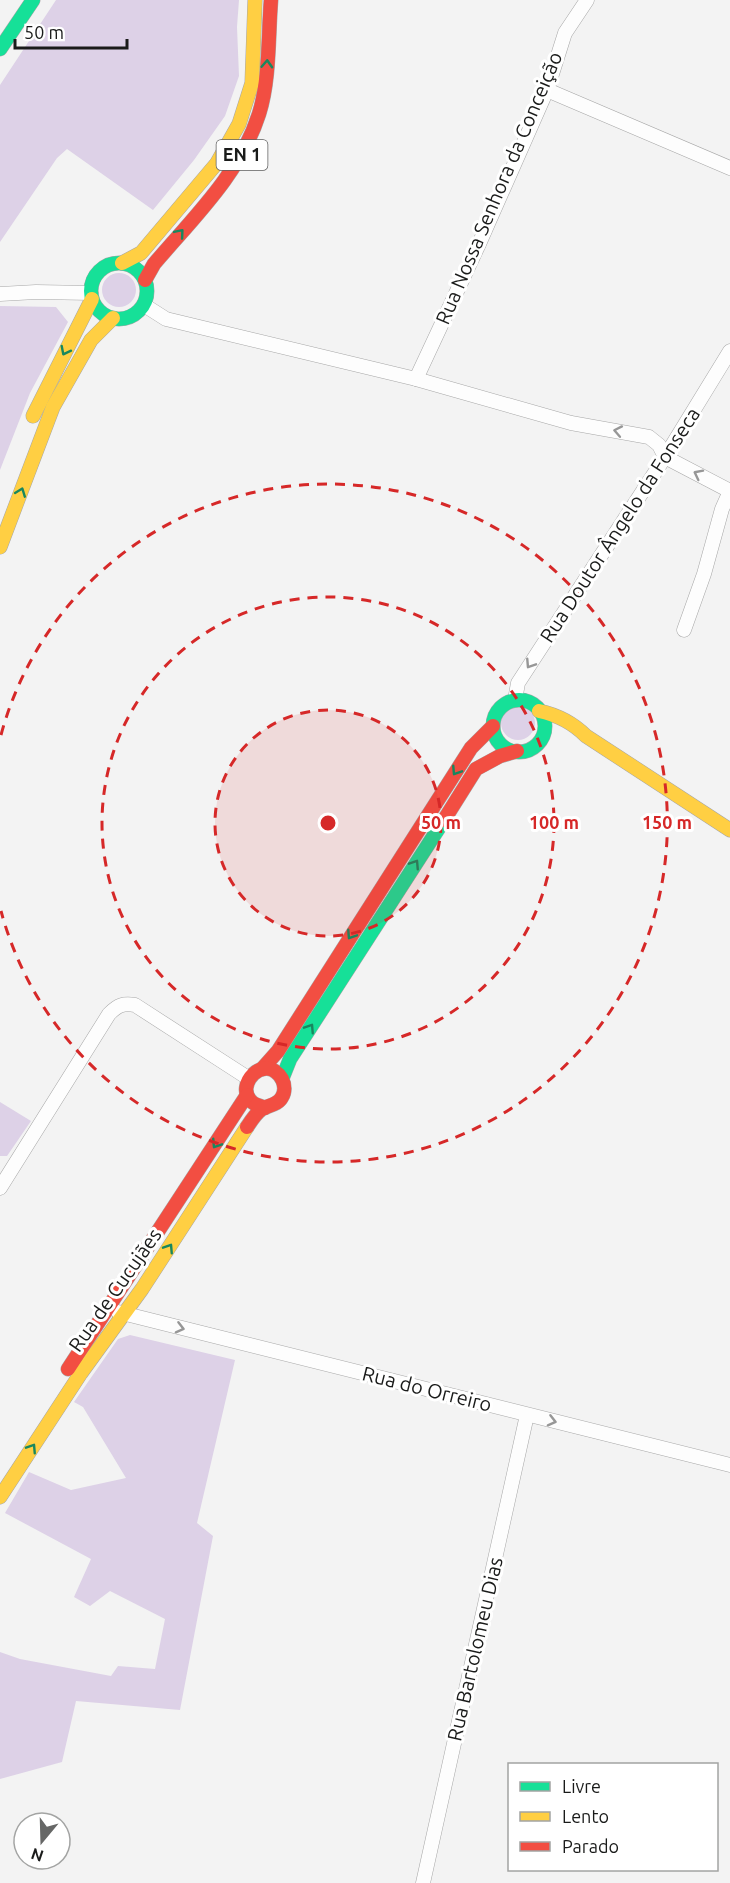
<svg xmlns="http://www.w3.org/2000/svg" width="730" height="1883" viewBox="0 0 730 1883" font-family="Ubuntu,sans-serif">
	<rect width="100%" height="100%" fill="#f3f3f3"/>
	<g fill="#ddd1e7">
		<polygon points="56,0 239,0 237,27 239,76 225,116 194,160 153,210 67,149 57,158 0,242 0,85"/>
		<circle cx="119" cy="290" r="17"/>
		<polygon points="0,306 56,307 68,322 30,393 0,470"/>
		<circle cx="518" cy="723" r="17"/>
		<polygon points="0,1102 31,1121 7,1156 0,1156"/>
		<polygon points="130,1335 235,1360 197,1523 213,1536 180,1710 76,1701 62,1762 0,1779 0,1652 20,1659 111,1676 118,1666 155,1669 165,1619 110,1591 90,1606 74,1597 91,1559 5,1513 29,1472 71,1490 126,1478 83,1407 74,1402 118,1339"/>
	</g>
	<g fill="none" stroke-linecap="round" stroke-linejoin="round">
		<g stroke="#a7a7a7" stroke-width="15">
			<g id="street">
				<polyline points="547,90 730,168"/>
				<polyline points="0,294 36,292 91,293"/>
				<polyline points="144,305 166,319 416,379 571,423 649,437 659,445 665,457"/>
				<polyline points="416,379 479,244 547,90 565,33 587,0"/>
				<polyline points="665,457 730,491"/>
				<polyline points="684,630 704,574 722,509 730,491"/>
				<polyline points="515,700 518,683 665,457 730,351"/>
				<path d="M0 1188 109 1014C118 1005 123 1003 135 1005L248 1078"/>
				<polyline points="118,1312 730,1465"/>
				<polyline points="423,1883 527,1415"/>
			</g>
		</g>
		<g stroke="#a7a7a7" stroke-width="15">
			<g id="fast">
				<polyline points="0,49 33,0"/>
				<circle cx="119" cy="291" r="28"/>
				<circle cx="519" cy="726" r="26"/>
				<polyline points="282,1079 290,1059 444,820"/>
			</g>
		</g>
		<g stroke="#a7a7a7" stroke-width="15">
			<g id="slow">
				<polyline points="122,263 141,253 217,163 239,124 252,83 255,0"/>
				<polyline points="33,416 92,299"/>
				<polyline points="0,547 53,407 91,340 113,318"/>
				<path d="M539 711C558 715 572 722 586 736L730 830"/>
				<polyline points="0,1497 81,1373 142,1289 247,1127"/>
			</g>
		</g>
		<g stroke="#a7a7a7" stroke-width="15">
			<g id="jam">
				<path d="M145 280 154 264C193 218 240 174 259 114 270 79 268 37 271 0"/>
				<polyline points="444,820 476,769 500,756 517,751"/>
				<polyline points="262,1069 278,1051 471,748 493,726"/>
				<path d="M247 1127C251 1121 256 1113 262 1109 269 1105 278 1105 282 1097 285 1092 285 1085 282 1079 265 1051 233 1086 252 1102 255 1105 261 1106 265 1108"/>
				<polyline points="68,1369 247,1095"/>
			</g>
		</g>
		<use href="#street" stroke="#fdfdfd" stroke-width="14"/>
		<use href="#fast" stroke="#16e098" stroke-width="14"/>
		<use href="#slow" stroke="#ffcf43" stroke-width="14"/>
		<use href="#jam" stroke="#f24e42" stroke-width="14"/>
	</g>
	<defs><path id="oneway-chevron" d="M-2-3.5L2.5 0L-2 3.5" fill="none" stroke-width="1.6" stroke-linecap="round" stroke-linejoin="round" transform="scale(1.5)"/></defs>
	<g stroke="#18875f">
		<use href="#oneway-chevron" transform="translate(267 64) rotate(-87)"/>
		<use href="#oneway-chevron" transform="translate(180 233) rotate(-50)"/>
		<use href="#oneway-chevron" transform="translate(65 351) rotate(117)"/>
		<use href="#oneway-chevron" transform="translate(21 492) rotate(-69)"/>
		<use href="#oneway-chevron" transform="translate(456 771) rotate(123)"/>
		<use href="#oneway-chevron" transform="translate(415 864) rotate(-57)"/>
		<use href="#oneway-chevron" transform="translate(351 935) rotate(123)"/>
		<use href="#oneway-chevron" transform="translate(310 1028) rotate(-57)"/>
		<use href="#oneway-chevron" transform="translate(216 1144) rotate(123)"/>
		<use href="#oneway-chevron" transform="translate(169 1248) rotate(-57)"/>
		<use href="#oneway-chevron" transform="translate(32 1448) rotate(-57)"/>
	</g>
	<g stroke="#979797">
		<use href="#oneway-chevron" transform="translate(618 431) rotate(-169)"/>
		<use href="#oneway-chevron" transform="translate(698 474) rotate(-153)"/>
		<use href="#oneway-chevron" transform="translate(530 664) rotate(123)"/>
		<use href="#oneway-chevron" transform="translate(180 1328) rotate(14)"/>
		<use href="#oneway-chevron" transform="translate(552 1421) rotate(14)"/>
	</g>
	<circle cx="328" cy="823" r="113" fill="#d62828" fill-opacity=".12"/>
	<g fill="none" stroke="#d62828" stroke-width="3" stroke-dasharray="10 8">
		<circle cx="328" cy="823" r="113"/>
		<circle cx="328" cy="823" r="226"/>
		<path d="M1 735A339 339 0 1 1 1 911"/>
	</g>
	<g text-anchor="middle" stroke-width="6" stroke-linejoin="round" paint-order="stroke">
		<rect fill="#fff" stroke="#5f5f5f" stroke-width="1.5" x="216.5" y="140" width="51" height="30" rx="4.5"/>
		<g font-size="18" font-weight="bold" fill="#1a1b1a">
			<text x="242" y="161">EN 1</text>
		</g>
		<g font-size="20" fill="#1a1b1a" stroke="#fff">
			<text transform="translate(499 188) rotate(-67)" y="7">Rua Nossa Senhora da Conceição</text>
			<text transform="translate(620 525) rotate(-57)" y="7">Rua Doutor Ângelo da Fonseca</text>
			<text transform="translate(115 1290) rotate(-55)" y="7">Rua de Cucujães</text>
			<text transform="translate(427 1389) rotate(14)" y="7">Rua do Orreiro</text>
			<text transform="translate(475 1649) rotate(-77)" y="7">Rua Bartolomeu Dias</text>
		</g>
	</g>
	<circle cx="328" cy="823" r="9" fill="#d62828" stroke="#fff" stroke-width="3"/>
	<g font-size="18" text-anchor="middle" font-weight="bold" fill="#d62828" stroke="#fff" stroke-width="6" stroke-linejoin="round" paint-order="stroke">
		<text x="441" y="829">50 m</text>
		<text x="554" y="829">100 m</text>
		<text x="667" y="829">150 m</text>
	</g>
	<rect x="508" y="1763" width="210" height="108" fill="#ffffff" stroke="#a3a4a3" stroke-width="1.5"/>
	<rect x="520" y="1782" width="30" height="9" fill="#16e098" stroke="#a3a4a3" stroke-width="1.5"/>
	<text x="562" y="1793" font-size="18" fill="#1a1b1a">Livre</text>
	<rect x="520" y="1812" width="30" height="9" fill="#ffcf43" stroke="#a3a4a3" stroke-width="1.5"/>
	<text x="562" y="1823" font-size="18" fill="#1a1b1a">Lento</text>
	<rect x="520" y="1842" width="30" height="9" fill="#f24e42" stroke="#a3a4a3" stroke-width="1.5"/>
	<text x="562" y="1853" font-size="18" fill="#1a1b1a">Parado</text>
	<g transform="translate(42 1841) rotate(199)"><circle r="28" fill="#ffffff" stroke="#a3a4a3" stroke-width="1.5"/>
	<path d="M0-4.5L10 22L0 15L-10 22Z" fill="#666766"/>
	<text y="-9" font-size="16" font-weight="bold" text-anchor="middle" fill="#1a1b1a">N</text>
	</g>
	<path d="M15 39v9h112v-9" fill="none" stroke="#1a1b1a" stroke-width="3"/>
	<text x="24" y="39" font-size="18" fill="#1a1b1a" stroke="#ffffff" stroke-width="4.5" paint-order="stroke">50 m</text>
</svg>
